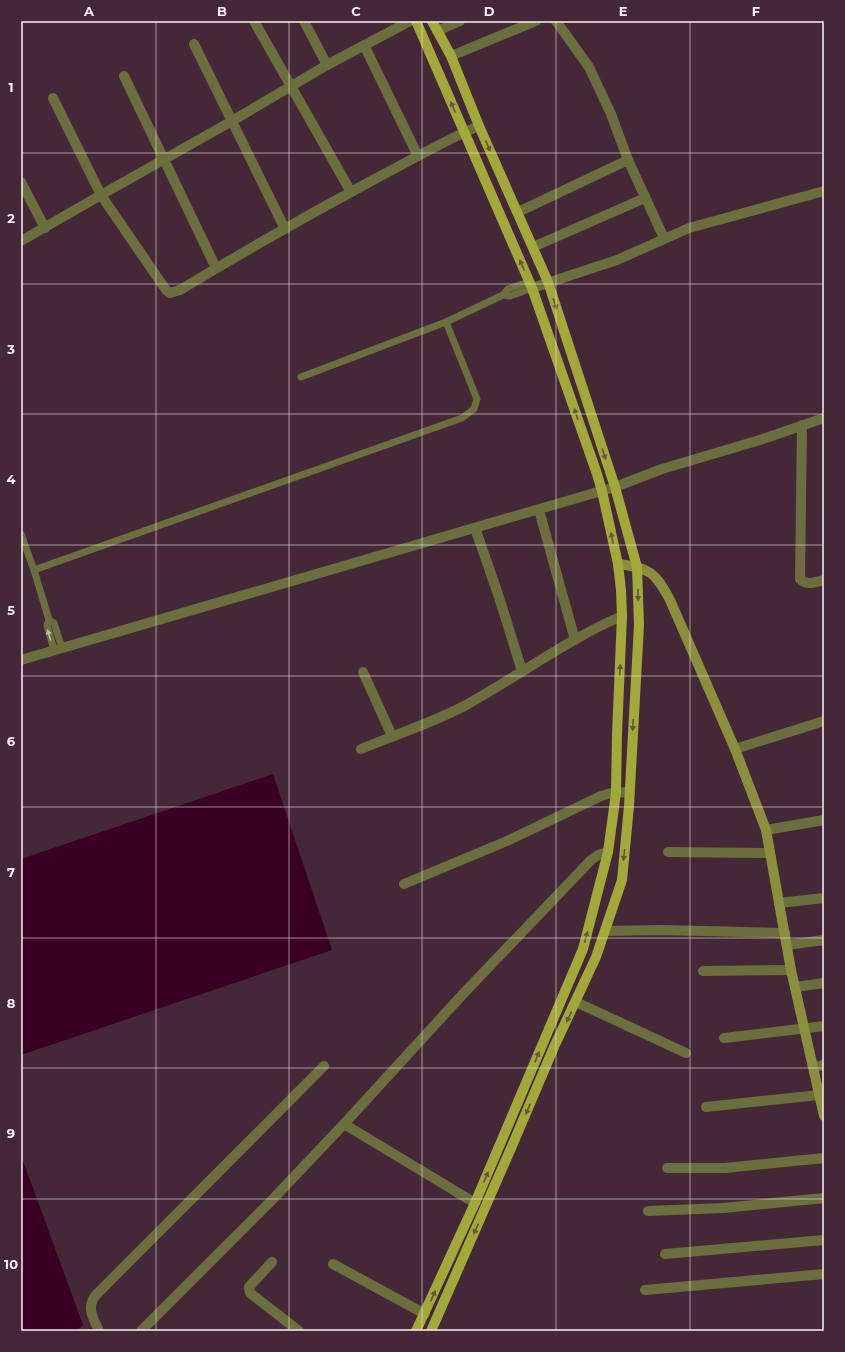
<svg xmlns="http://www.w3.org/2000/svg" width="845" height="1352" viewBox="0 0 845 1352" font-family="Montserrat,sans-serif">
	<rect width="100%" height="100%" fill="#452837"/>
	<g fill="#390024">
		<polygon points="273,774 332,950 21,1055 21,859"/>
		<polygon points="21,1155 83,1325 77,1331 21,1331"/>
	</g>
	<g fill="none" stroke-linecap="round" stroke-linejoin="round">
		<g stroke="#6b6f3d" stroke-width="7">
			<polyline points="503,295 510,296 532,288"/>
			<polyline points="301,377 446,322 503,295 508,289 529,282"/>
			<polyline points="21,534 34,570 49,620 47,625 54,650"/>
			<polyline points="34,570 462,418 474,409 477,399 446,322"/>
			<polyline points="49,620 54,623 62,648"/>
		</g>
		<g stroke="#6b6f3d" stroke-width="10">
			<polyline points="254,21 351,192"/>
			<polyline points="304,21 327,65"/>
			<polyline points="556,21 589,67 611,114 628,160 664,238"/>
			<polyline points="437,31 460,21"/>
			<polyline points="194,44 285,229"/>
			<polyline points="364,45 418,156"/>
			<polyline points="451,56 536,21"/>
			<polyline points="124,76 216,268"/>
			<path d="M53 98 101 195 166 290 170 293 180 290C243 252 308 215 373 180 408 162 443 141 479 126"/>
			<polyline points="21,182 45,228"/>
			<polyline points="518,212 628,160"/>
			<polyline points="21,241 101,195 232,121 327,65 410,21"/>
			<polyline points="533,247 645,198"/>
			<polyline points="532,288 617,260 689,228 824,191"/>
			<path d="M802 425 800 579C806 586 816 582 824 580"/>
			<polyline points="539,510 575,640"/>
			<polyline points="475,528 498,594 522,671"/>
			<polyline points="21,660 615,487 662,469 763,439 824,418"/>
			<polyline points="363,672 392,736"/>
			<path d="M361 749C397 734 435 722 468 704 520 675 568 639 622 616"/>
			<polyline points="735,749 824,721"/>
			<polyline points="766,830 824,820"/>
			<polyline points="668,852 770,853"/>
			<polyline points="404,884 507,841 601,796 611,793 630,792"/>
			<polyline points="779,903 824,898"/>
			<polyline points="605,931 662,930 785,933"/>
			<polyline points="787,945 824,940"/>
			<polyline points="703,971 791,970"/>
			<polyline points="795,987 824,983"/>
			<polyline points="576,1002 686,1053"/>
			<polyline points="724,1038 824,1026"/>
			<polyline points="814,1067 824,1065"/>
			<polyline points="706,1107 819,1095"/>
			<polyline points="344,1124 475,1203"/>
			<polyline points="667,1168 725,1168 824,1158"/>
			<polyline points="648,1211 723,1208 824,1198"/>
			<polyline points="665,1254 824,1240"/>
			<polyline points="272,1262 249,1287 250,1293 299,1331"/>
			<polyline points="333,1264 425,1314"/>
			<polyline points="645,1290 824,1274"/>
			<path d="M99 1331C93 1318 86 1307 96 1295L324 1066"/>
			<polyline points="141,1331 271,1201 344,1124 463,994 591,860 598,855 608,852"/>
		</g>
		<path stroke="#8a8f3d" stroke-width="10" d="M618 564C650 568 655 572 670 600L735 749 766 830 791 970 824 1116"/>
		<g stroke="#a2a839" stroke-width="10">
			<polyline points="416,21 532,288 597,474 602,491 618,564 621,590 622,616 617,734 616,793 608,852 583,949 475,1203 416,1331"/>
			<polyline points="431,1331 512,1146 554,1047 596,957 622,880 629,806 639,625 637,567 615,487 548,282 479,126 451,56 432,21"/>
		</g>
	</g>
	<defs><path id="oneway-solid" d="M-6-.8H1V-3.2L6.5 0L1 3.2V.8H-6Z"/></defs>
	<g fill="#665538">
		<use href="#oneway-solid" transform="translate(453 107) rotate(-113)"/>
		<use href="#oneway-solid" transform="translate(488 146) rotate(66)"/>
		<use href="#oneway-solid" transform="translate(522 265) rotate(-113)"/>
		<use href="#oneway-solid" transform="translate(555 304) rotate(72)"/>
		<use href="#oneway-solid" transform="translate(576 414) rotate(-109)"/>
		<use href="#oneway-solid" transform="translate(604 454) rotate(72)"/>
		<use href="#oneway-solid" transform="translate(612 538) rotate(-102)"/>
		<use href="#oneway-solid" transform="translate(638 595) rotate(88)"/>
		<use href="#oneway-solid" transform="translate(620 670) rotate(-87)"/>
		<use href="#oneway-solid" transform="translate(633 725) rotate(93)"/>
		<use href="#oneway-solid" transform="translate(624 855) rotate(96)"/>
		<use href="#oneway-solid" transform="translate(586 937) rotate(-75)"/>
		<use href="#oneway-solid" transform="translate(569 1017) rotate(116)"/>
		<use href="#oneway-solid" transform="translate(537 1057) rotate(-67)"/>
		<use href="#oneway-solid" transform="translate(528 1109) rotate(113)"/>
		<use href="#oneway-solid" transform="translate(486 1177) rotate(-67)"/>
		<use href="#oneway-solid" transform="translate(476 1229) rotate(114)"/>
		<use href="#oneway-solid" transform="translate(433 1296) rotate(-66)"/>
	</g>
	<use fill="#bbb6a3" href="#oneway-solid" transform="translate(49 635) rotate(-106)"/>
	<path fill="none" stroke="#fcf1f6" stroke-width="1" stroke-opacity="0.55" d="M156 21V1331M289 21V1331M422 21V1331M556 21V1331M690 21V1331M21 153H824M21 284H824M21 414H824M21 545H824M21 676H824M21 807H824M21 938H824M21 1068H824M21 1199H824"/>
	<rect width="845" height="1352" fill="none" stroke="#452837" stroke-width="44"/>
	<rect x="22" y="22" width="801" height="1308" fill="none" stroke="#fcf1f6" stroke-width="1.5"/>
	<g font-size="13" text-anchor="middle" font-weight="bold" fill="#fcf1f6">
		<text x="89" y="16">A</text>
		<text x="222" y="16">B</text>
		<text x="356" y="16">C</text>
		<text x="489" y="16">D</text>
		<text x="623" y="16">E</text>
		<text x="756" y="16">F</text>
		<text x="11" y="92">1</text>
		<text x="11" y="223">2</text>
		<text x="11" y="354">3</text>
		<text x="11" y="484">4</text>
		<text x="11" y="615">5</text>
		<text x="11" y="746">6</text>
		<text x="11" y="877">7</text>
		<text x="11" y="1008">8</text>
		<text x="11" y="1138">9</text>
		<text x="11" y="1269">10</text>
	</g>
</svg>
